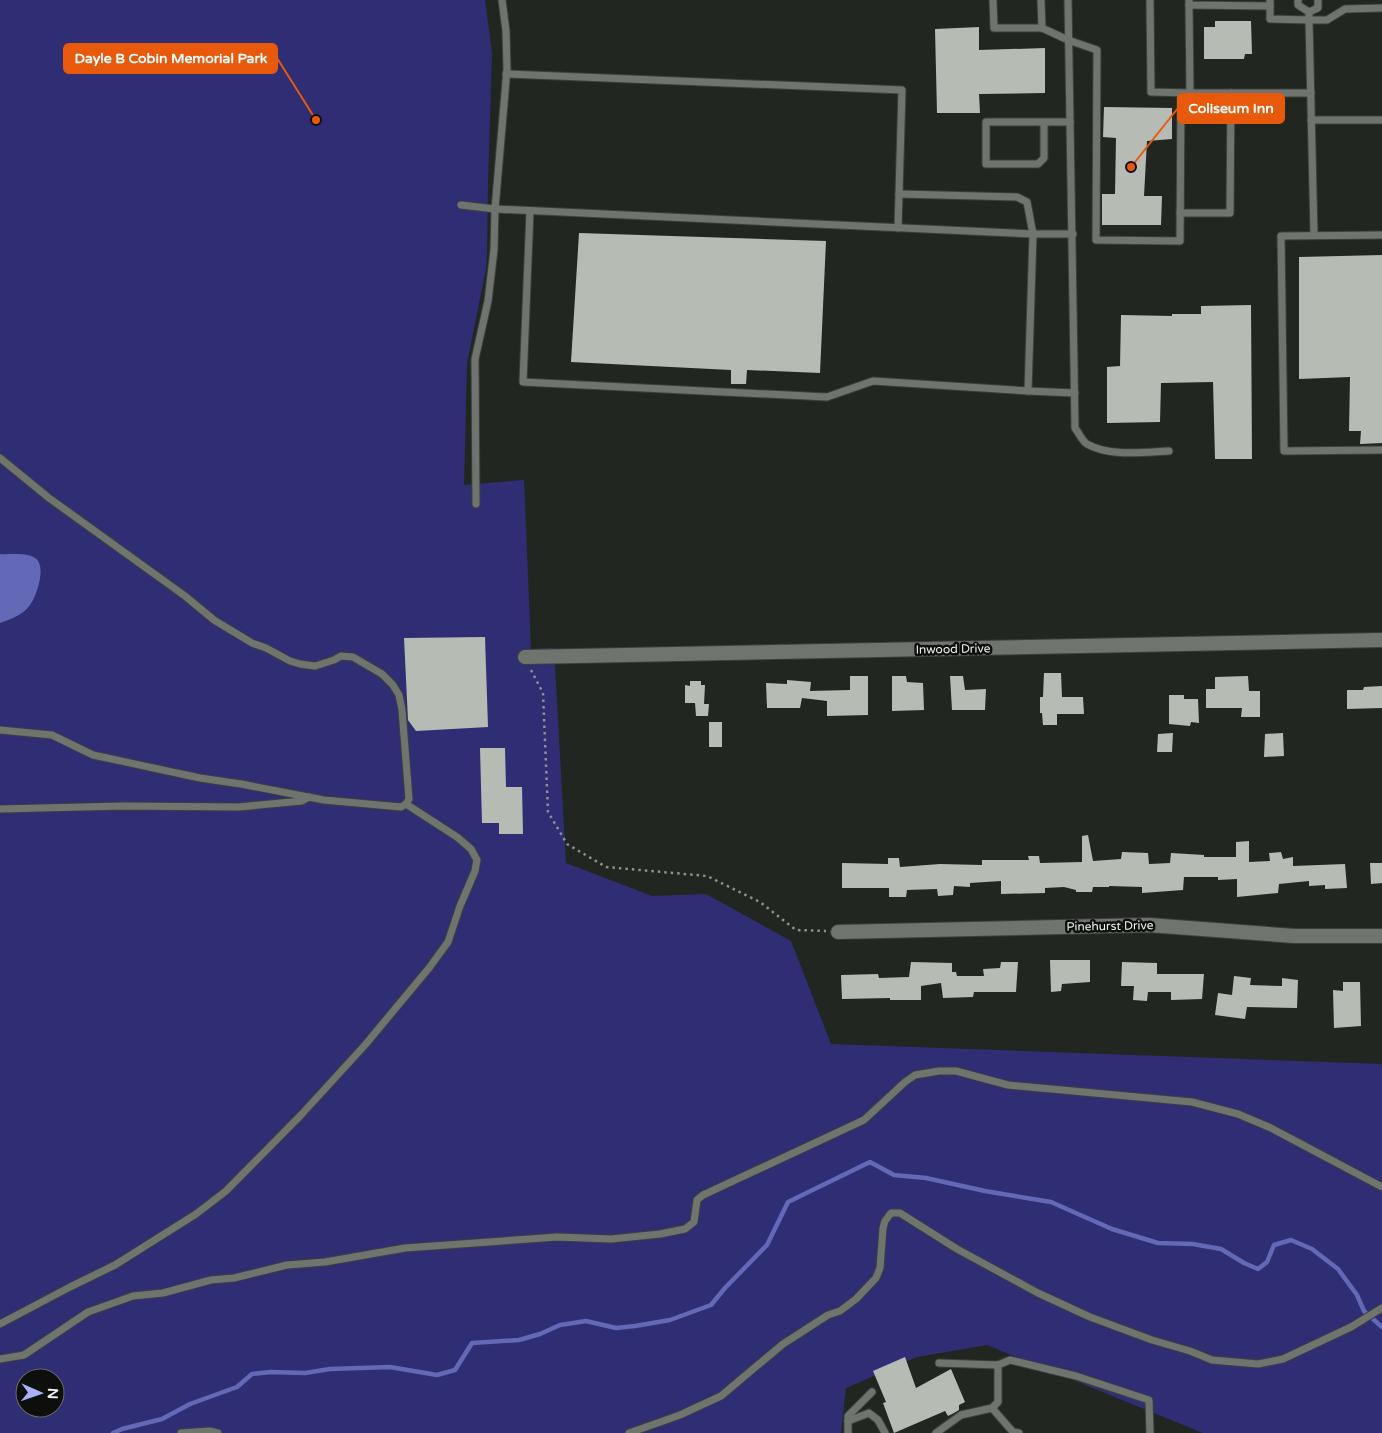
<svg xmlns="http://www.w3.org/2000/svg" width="1382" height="1433" viewBox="0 0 1382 1433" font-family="'Varela Round',sans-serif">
	<rect width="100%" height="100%" fill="#222621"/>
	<path fill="#2f2e75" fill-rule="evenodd" d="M0 0H485L492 53 488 182 487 252 486 269 467 363 464 485 524 480 531 649 554 648 566 863 652 896 706 894 791 941 831 1044 1381 1064 1382 1069V1433H1203L987 1345 917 1357 846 1388 841 1433H0ZM25 1378H55V1408H25Z"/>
	<path fill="#6368b7" d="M0 554C10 555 26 552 35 558 47 565 37 596 30 605 23 615 11 619 0 623Z"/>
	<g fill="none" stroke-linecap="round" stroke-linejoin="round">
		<polyline stroke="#6368b7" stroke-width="4.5" points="113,1433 122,1429 162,1419 190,1404 237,1387 252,1374 271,1372 305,1373 330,1369 390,1367 437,1375 455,1370 472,1343 519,1340 540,1334 560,1325 586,1321 616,1328 635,1326 670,1320 711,1305 725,1288 767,1245 788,1202 870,1162 894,1175 926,1178 985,1191 1051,1202 1112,1229 1158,1243 1193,1244 1221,1249 1244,1263 1258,1269 1267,1262 1274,1245 1291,1240 1312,1249 1338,1269 1357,1295 1364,1311 1382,1327"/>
	</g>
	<g fill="#b6bcb4">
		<polygon points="1215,21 1251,21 1252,54 1245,54 1244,59 1204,59 1204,27 1215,27"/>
		<polygon points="979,27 979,50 1045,48 1045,93 979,94 980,113 937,113 935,29"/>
		<polygon points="1104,107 1172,108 1172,139 1147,141 1144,196 1162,196 1161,225 1102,225 1102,194 1115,194 1116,138 1103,137"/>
		<polygon points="579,233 826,241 820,373 747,370 746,384 731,384 731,370 571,362"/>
		<polygon points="1382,255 1382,443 1360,444 1361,431 1349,431 1350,377 1299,379 1299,257"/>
		<polygon points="1251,305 1252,459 1215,459 1213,382 1161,383 1160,422 1107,423 1107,367 1120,366 1121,315 1172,316 1172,314 1201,314 1201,306"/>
		<polygon points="485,637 488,727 416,731 408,720 404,638"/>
		<polygon points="1044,673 1061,673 1062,697 1083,697 1084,714 1057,714 1057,725 1043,725 1042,713 1040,713 1040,697 1043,697"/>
		<polygon points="850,676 868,676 868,715 827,716 827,701 802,698 800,708 767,708 766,683 787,684 787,680 811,682 810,691 850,690"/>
		<polygon points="892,676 906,676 907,682 923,683 924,710 892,711"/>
		<polygon points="950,676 963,676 965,690 986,689 985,710 952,710"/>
		<polygon points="1248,676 1249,691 1260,691 1260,717 1241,717 1242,708 1206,708 1206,689 1215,689 1215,677"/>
		<polygon points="690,681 701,681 701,685 705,685 704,704 709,704 708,716 696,716 695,703 685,703 685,685 690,686"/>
		<polygon points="1382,686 1382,708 1347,709 1347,690 1363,690 1364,687"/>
		<polygon points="1169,695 1184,695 1184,699 1198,699 1199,723 1191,722 1190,726 1169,724"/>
		<rect x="709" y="722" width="13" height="25"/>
		<polygon points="1173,733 1172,752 1157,752 1158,734"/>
		<polygon points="1283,733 1284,756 1264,757 1265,734"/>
		<polygon points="480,748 505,748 506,787 522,787 523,834 499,834 499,823 482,823"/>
		<polygon points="1088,835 1093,861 1121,859 1122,852 1148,853 1149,864 1170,863 1171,853 1204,855 1204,857 1236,857 1236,842 1249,841 1249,862 1270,861 1269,853 1281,852 1283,859 1293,857 1293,866 1345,864 1347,888 1325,889 1325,885 1309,886 1309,881 1279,884 1278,893 1237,897 1237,879 1218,880 1218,877 1184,877 1183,890 1142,893 1142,887 1109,886 1109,887 1093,887 1092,892 1076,892 1076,890 1064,887 1045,888 1045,893 1001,894 1001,881 970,883 970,887 954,886 953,895 938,896 937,889 907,890 906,897 889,897 889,888 842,888 842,863 888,864 888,858 899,858 900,867 940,864 982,865 982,860 1029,860 1028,856 1039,856 1040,863 1082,862 1082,836"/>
		<polygon points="1370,863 1382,863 1382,883 1371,884"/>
		<polygon points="1050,960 1090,960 1090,982 1062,984 1061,991 1051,992"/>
		<polygon points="911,962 952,963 952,972 956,972 957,976 984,976 983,969 1000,968 1001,962 1018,962 1016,992 974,992 973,997 943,998 941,983 921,986 921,1000 890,1000 890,998 842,999 841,975 878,974 879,978 909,977"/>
		<polygon points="1122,962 1157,963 1157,974 1204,974 1202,999 1171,1000 1171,992 1148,992 1147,1001 1133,1000 1134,986 1121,986"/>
		<polygon points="1234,976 1251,978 1250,985 1282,986 1282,978 1298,980 1297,1008 1247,1007 1245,1019 1215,1015 1218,993 1232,995"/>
		<polygon points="1343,982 1360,982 1361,1026 1334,1028 1333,990 1343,991"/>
		<polygon points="905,1357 916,1388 951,1369 965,1402 959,1405 959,1410 954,1413 948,1416 945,1411 894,1433 883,1403 886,1402 873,1371"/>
	</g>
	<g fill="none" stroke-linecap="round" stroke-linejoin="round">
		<g stroke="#3d403c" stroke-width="9">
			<g id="lane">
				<polyline points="993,0 994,28 1042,28 1068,40 1097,50 1096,240 1180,241 1181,93"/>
				<polyline points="1041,0 1042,28"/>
				<path d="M1068 0 1075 428C1079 433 1082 441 1087 444 1109 457 1145 452 1169 451"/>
				<polyline points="1150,0 1151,92 1190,93 1189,5"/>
				<polyline points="1189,0 1189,5 1270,6"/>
				<polyline points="1270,0 1270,19 1309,20 1309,12"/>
				<polyline points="1298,0 1298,5 1309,12"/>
				<polyline points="1309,12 1318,8 1318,0"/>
				<polyline points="506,74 902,90 898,228"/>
				<polyline points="1190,93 1311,93"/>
				<polyline points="1311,120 1382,120"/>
				<polyline points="1044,122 1044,158 1038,164 986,164 986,122 1070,122"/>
				<polyline points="461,205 495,209 1033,234 1073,234"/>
				<polyline points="530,211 523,382 827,397 873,381 1028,391 1033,234 1027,202 1017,197 899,194"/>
				<polyline points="1180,213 1230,213 1231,93"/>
				<polyline points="1314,235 1309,20 1327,20 1345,9 1382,8"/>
				<polyline points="1382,235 1281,236 1284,451 1382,450"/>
				<polyline points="1028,391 1075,393"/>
				<polyline points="0,458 49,498 185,596 214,620 252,643 266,648 290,661 300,664 315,666 334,660 341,656 353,657 382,674 393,685 399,695 402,710 409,799 406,804 401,807 324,800 241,784 200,778 93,755 52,735 0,730"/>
				<polyline points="476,504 475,359 488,301 494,250 495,209 507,69 506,31 502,0"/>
				<polyline points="0,809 123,806 239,807 302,801 309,797"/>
				<polyline points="0,1324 70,1287 115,1265 196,1214 226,1191 301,1115 365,1045 429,968 448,942 460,906 475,871 477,860 471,849 457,837 406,804"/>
				<polyline points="0,1359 24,1355 88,1312 133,1296 163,1293 211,1280 234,1278 287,1265 325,1262 405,1248 557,1237 611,1239 660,1234 685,1229 694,1222 697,1200 703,1195 864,1120 905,1082 915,1075 939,1071 956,1071 1008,1085 1192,1102 1238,1114 1271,1128 1382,1187"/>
				<polyline points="939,1363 998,1365"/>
				<polyline points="992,1408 1013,1432 1019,1433"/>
				<polyline points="848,1421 869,1413 878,1420 885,1433"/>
				<polyline points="181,1433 210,1431 218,1433"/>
				<polyline points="629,1433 680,1415 721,1396 783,1344 828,1315 840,1311 856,1299 876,1278 880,1268 883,1228 885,1221 891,1213 900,1213 957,1249 1038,1293 1090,1317 1152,1340 1190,1351 1212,1360 1258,1364 1283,1359 1351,1327 1382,1308"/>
				<polyline points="848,1433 848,1416 872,1392"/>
				<polyline points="936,1433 961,1415 992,1408 998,1402 998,1365 1010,1360 1076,1376 1149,1400 1150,1433"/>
			</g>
		</g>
		<g stroke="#3d403c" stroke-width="16">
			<g id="street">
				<polyline points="525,657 1382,640"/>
				<polyline points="838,932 1149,925 1294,936 1382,936"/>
			</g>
		</g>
		<polyline stroke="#8e918d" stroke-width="2.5" stroke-dasharray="2.5 4" stroke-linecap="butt" points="531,670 543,693 548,812 567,844 606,867 707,876 760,902 796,930 826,931"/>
		<use href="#lane" stroke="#6f756e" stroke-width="7"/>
		<use href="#street" stroke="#6f756e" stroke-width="14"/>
	</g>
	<g text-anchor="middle" stroke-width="5" stroke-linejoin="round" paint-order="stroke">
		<g font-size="12" fill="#edf0ec" stroke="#0d0f0c">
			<text transform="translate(953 649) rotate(-1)" y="4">Inwood Drive</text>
			<text transform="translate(1110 926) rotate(-1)" y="4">Pinehurst Drive</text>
		</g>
	</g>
	<path fill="none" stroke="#e8590c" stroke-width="2" d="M316 120L277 58M1131 167L1178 108"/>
	<g fill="#e8590c" stroke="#0d0f0c" stroke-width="2">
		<circle cx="316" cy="120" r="5"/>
		<circle cx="1131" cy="167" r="5"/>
	</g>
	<g fill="#e8590c" stroke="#e8590c" stroke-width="2">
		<rect x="64" y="44" width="213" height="29" rx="5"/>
		<rect x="1178" y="94" width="106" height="29" rx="5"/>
	</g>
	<g font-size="14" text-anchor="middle" font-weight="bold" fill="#fff">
		<text x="171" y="63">Dayle B Cobin Memorial Park</text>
		<text x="1231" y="113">Coliseum Inn</text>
	</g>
	<g transform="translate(40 1393) rotate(92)"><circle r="24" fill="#0d0f0c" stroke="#676966"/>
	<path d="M0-4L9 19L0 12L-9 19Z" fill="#a8b0fc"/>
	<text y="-8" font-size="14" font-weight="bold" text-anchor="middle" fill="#edf0ec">N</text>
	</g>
</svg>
